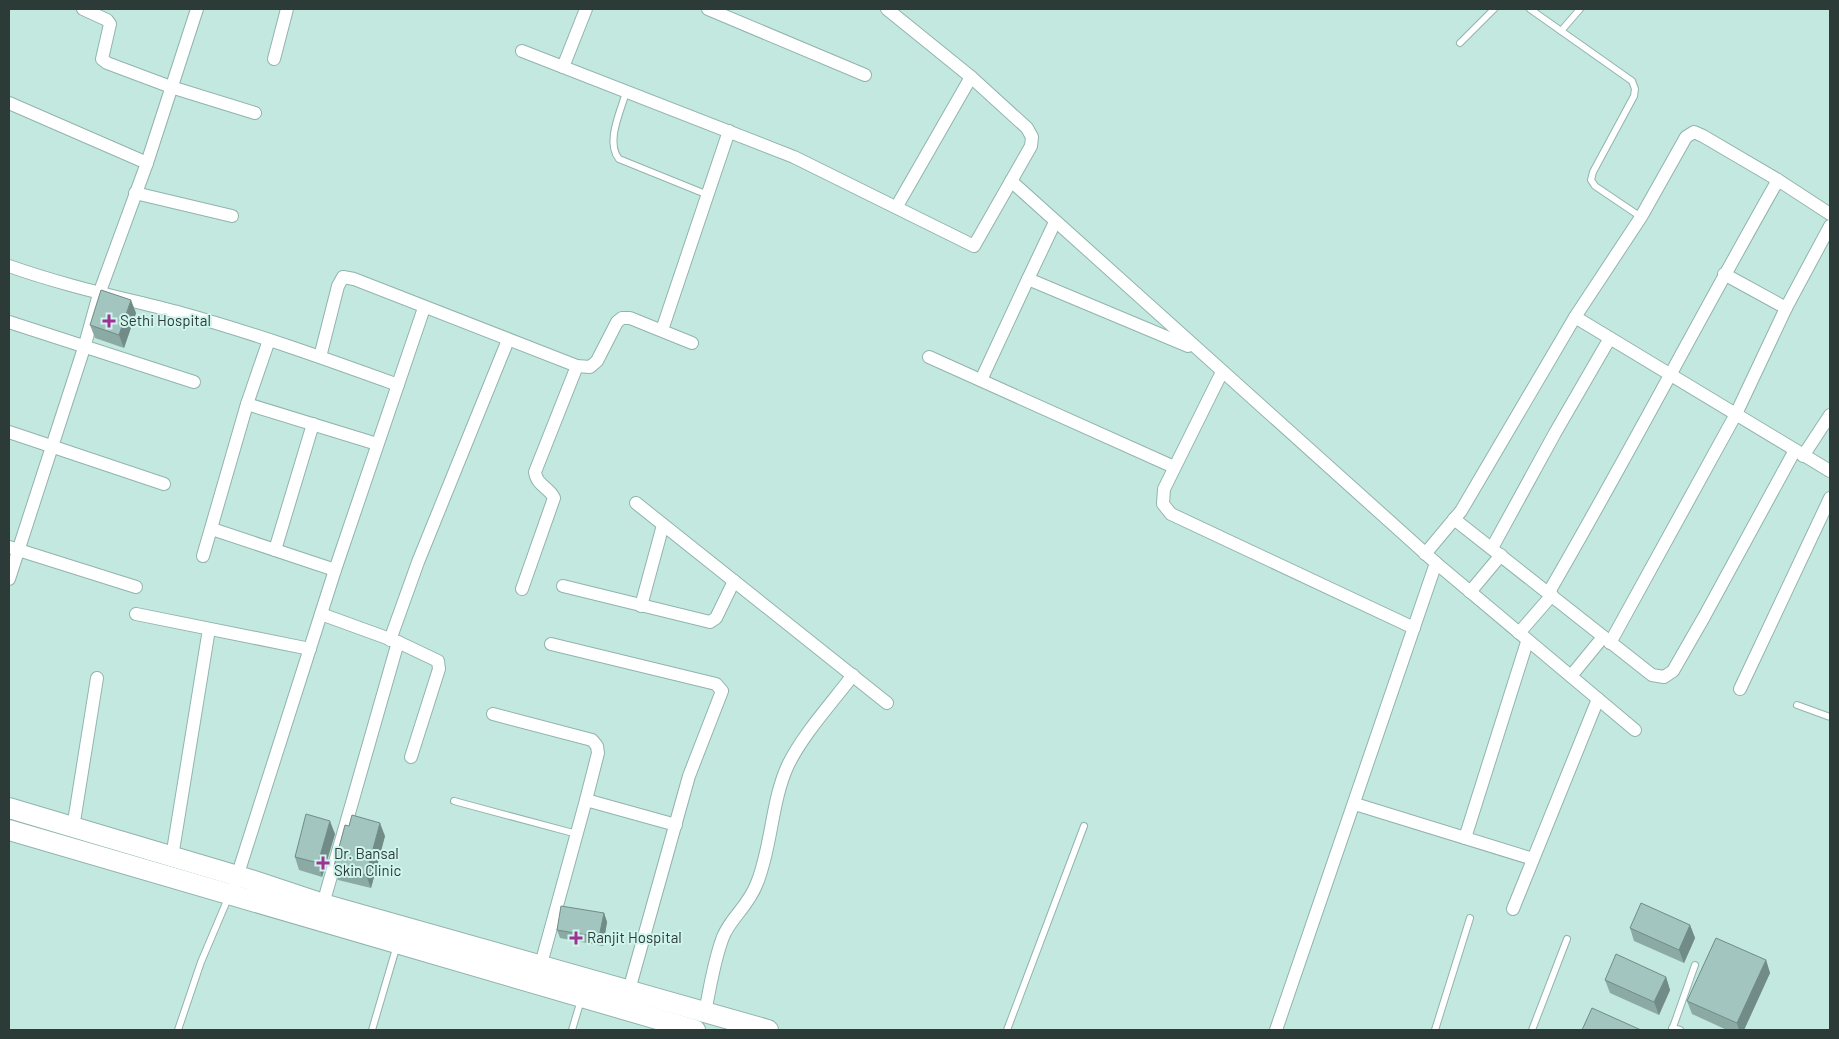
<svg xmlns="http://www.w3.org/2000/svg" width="1839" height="1039" viewBox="0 0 1839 1039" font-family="Barlow,sans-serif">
	<rect width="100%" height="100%" fill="#c3e8e0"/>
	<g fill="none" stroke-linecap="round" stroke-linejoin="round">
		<g stroke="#91b4ad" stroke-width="8">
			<g id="service">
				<polyline points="1530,9 1632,81 1635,89 1634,96 1593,172 1591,180 1595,186 1641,217"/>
				<polyline points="1561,31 1580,9"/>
				<polyline points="1460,43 1494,9"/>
				<path d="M626 92C621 111 605 142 619 159L708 195"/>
				<polyline points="1797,705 1830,717"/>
				<polyline points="454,801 577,834"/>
				<polyline points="1672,1028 1680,1030"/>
				<polyline points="178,1030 201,962 229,896"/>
				<polyline points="372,1030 397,945"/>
				<polyline points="572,1030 581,1000"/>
				<polyline points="1007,1030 1084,826"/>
				<polyline points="1435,1030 1470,918"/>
				<polyline points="1532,1030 1567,939"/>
				<polyline points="1672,1030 1695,965"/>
			</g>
		</g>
		<g stroke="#91b4ad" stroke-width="14">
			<g id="minor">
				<polyline points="83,9 107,20 110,24 102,59 107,63 171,87 255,113"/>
				<polyline points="708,9 865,75"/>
				<polyline points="522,51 794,157 974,246 1031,146 1032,137 1027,128 971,77 887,9"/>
				<polyline points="274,59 287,9"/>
				<polyline points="563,67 586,9"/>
				<polyline points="9,103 147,163"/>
				<polyline points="1011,181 1436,563 1635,730"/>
				<polyline points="135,193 232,216"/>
				<polyline points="897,206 971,77"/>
				<path d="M9 266C65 286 123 298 181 313 254 333 326 359 398 385"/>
				<polyline points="1724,274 1786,308"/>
				<polyline points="1028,279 1055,222"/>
				<polyline points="1575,317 1830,471"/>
				<polyline points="9,322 194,382"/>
				<polyline points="662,330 729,131"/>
				<polyline points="320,357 338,286 343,277 354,279 577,366 590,367 597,361 617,322 622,318 630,318 692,343"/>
				<polyline points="929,357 1174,467"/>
				<polyline points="1222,372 1164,489 1163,504 1171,514 1414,628"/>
				<polyline points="981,380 1028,279 1188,346"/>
				<polyline points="247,404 377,444"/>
				<polyline points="9,432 164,484"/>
				<polyline points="1803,456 1830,415"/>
				<polyline points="636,503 887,703"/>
				<polyline points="1454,519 1652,675 1664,677 1673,671 1704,617 1795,450"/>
				<polyline points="212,529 335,570"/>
				<polyline points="9,547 136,587"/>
				<polyline points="1492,548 1555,433 1610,338"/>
				<polyline points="275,550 313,424"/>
				<polyline points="1425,554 1461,511 1575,317 1641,217 1686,137 1694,132 1703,136 1778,180 1830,214"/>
				<polyline points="203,556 247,404 269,340"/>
				<polyline points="9,579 84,348 99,294 147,163 197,9"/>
				<polyline points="563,586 710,622 716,618 734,581"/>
				<path d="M522 589 554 498C549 487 537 486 535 472L577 366"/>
				<polyline points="1470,592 1501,555"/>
				<path d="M1549 592C1628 456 1700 317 1778 180"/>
				<polyline points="641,606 663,525"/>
				<polyline points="136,614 310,649"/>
				<polyline points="321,614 398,642 438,661 439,669 411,757"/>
				<polyline points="1519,633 1552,595"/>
				<polyline points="390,640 418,562 508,340"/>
				<polyline points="1610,643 1736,414 1786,308 1830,226"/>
				<polyline points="551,644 716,684 722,691 689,776 629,990"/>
				<polyline points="1571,676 1603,637"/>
				<polyline points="1740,689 1830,498"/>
				<polyline points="493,714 592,740 597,746 598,753 586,800"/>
				<polyline points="1355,804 1533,859"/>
				<polyline points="73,828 97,678"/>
				<polyline points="1465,838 1527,642"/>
				<polyline points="172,857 209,629"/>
				<polyline points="235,883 335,570 424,308"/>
				<polyline points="323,904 398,642"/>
				<polyline points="1513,909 1598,699"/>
				<polyline points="541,964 586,800 676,825"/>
				<path d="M705 1012C710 988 714 960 723 937 731 917 748 907 757 883 772 846 771 802 788 765 804 733 831 704 853 675"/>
				<polyline points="1276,1030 1436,563"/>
			</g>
		</g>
		<g stroke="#91b4ad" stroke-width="22">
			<g id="trunk">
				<polyline points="9,808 251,880 323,904 768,1030"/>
				<polyline points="9,830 695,1030"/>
			</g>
		</g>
		<use href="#service" stroke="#fff" stroke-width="6"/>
		<use href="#minor" stroke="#fff" stroke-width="12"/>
		<use href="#trunk" stroke="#fff" stroke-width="20"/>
	</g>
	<g fill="#8baaa4">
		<polygon points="136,313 124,348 95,338 90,325"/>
		<polygon points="349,826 385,836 371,888 338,880 334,866"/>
		<polygon points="335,834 322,877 299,870 295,857"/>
		<polygon points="604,913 607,922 603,946 560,938 557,930"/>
		<polygon points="1690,925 1695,938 1684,963 1634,941 1630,928"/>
		<polygon points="1766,960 1770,973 1744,1030 1727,1030 1692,1014 1687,1001"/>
		<polygon points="1666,977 1670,990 1659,1015 1610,993 1605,980"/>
	</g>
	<g fill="#718b86">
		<polygon points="131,300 136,313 124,348 119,335"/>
		<polygon points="330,821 335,834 322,877 318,863"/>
		<polygon points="380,823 385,836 371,888 366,875"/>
		<polygon points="604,913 607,922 603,946 599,937"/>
		<polygon points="1690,925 1695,938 1684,963 1679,950"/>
		<polygon points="1766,960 1770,973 1744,1030 1739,1030 1737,1023"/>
		<polygon points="1666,977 1670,990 1659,1015 1654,1002"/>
	</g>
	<g fill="#a2c6bf" stroke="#718b86">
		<polygon points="101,290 131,300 119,335 90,325"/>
		<polygon points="306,814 330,821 318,863 295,857"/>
		<polygon points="352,815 380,823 366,875 334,866 345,825 349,826"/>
		<polygon points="1641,903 1690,925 1679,950 1630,928"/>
		<polygon points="561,906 604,913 599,937 557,930"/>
		<polygon points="1716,938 1766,960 1737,1023 1687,1001"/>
		<polygon points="1616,954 1666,977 1654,1002 1605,980"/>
		<polygon points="1592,1008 1641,1030 1582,1030"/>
	</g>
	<g fill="#9f3393" stroke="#d0f5ed" stroke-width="2">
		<path d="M106.5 313.5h5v5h5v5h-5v5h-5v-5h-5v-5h5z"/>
		<path d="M320.5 855.5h5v5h5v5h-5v5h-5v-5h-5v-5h5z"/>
		<path d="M573.5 930.5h5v5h5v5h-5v5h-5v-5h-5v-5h5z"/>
	</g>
	<g text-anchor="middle" stroke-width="4" stroke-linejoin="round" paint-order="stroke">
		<g font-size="15" fill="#2d3b38" stroke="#d0f5ed" text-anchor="start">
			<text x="120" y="326">Sethi Hospital</text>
			<text x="334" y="859">Dr. Bansal<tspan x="334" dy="17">Skin Clinic</tspan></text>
			<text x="587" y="943">Ranjit Hospital</text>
		</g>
	</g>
	<rect width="1839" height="1039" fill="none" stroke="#2d3b38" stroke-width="20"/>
</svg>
